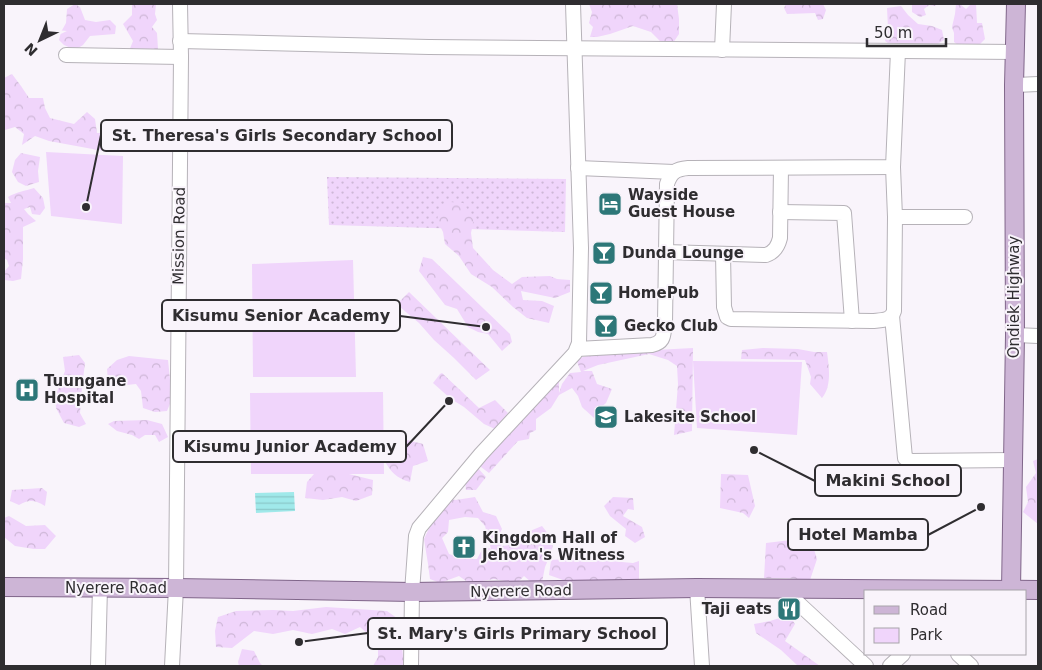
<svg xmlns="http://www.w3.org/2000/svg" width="1042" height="670" viewBox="0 0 1042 670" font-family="'DejaVu Sans',sans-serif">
	<defs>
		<pattern id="grass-dots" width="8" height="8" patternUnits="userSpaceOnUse" patternTransform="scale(1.25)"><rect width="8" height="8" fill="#f0d5fb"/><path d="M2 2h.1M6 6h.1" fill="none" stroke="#ceb7d7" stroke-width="1.8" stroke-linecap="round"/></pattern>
		<pattern id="forest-crowns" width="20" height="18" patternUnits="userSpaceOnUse" patternTransform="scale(1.25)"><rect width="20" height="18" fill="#f0d5fb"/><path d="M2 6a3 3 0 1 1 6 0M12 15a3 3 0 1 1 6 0" fill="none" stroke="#ceb7d7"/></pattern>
		<pattern id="water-rules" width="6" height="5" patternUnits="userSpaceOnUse" patternTransform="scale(1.25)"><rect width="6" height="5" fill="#a0e9ea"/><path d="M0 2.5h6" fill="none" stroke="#8ac8c9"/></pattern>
	</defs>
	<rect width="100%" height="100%" fill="#f9f4fb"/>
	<polygon fill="url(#grass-dots)" points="327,177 566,179 565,232 329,225"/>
	<g fill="url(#forest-crowns)" fill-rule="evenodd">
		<polygon points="75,4 80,7 85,20 96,22 110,20 116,26 115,34 90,36 83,45 75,50 64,45 59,40 61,32 66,23 67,9"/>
		<polygon points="132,4 156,4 155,14 157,20 152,27 157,33 158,49 149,52 129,51 133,41 123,24 132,15"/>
		<polygon points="589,4 677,4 679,19 679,34 673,43 660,41 651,32 633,26 610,34 597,37 590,37 593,27 589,23 592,12"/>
		<polygon points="786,4 823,4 826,10 823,19 818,20 815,13 787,14 784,8"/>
		<polygon points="912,4 937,4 935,6 929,5 924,9 926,15 920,17 912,12"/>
		<polygon points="956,4 960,4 966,9 971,4 976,4 977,23 982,23 985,39 975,49 962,48 954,42 954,33 952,27 955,14"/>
		<polygon points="901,6 908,15 918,24 932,26 942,30 944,40 931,48 894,47 885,41 888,28 887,8"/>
		<path d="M12 74 21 86 29 98H43L45 108 50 118 74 124 87 112 95 119 97 133H120L128 145 116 152 98 150 49 141 35 136 22 145 24 134 15 127 5 130C2 122 3 110 5 102H4V78Z"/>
		<polygon points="21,153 40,157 38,171 39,182 26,186 18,182 12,172 15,160"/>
		<path d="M34 188 43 198 45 208 40 215 32 214 30 207 24 209 28 214 36 221 23 227V259L21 279 13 281 4 280V272L9 266 7 260 4 258V203H11L8 197C16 192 25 191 34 188Z"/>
		<polygon points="450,202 463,203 474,218 471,233 473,248 493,270 512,284 522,277 550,276 557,279 570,280 570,292 555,298 521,291 523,300 542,301 554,306 549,323 527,318 513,307 492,287 471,274 459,256 445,244 443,232 437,220 440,208"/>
		<polygon points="423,257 432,259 510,334 512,342 502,351 488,334 478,332 468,327 457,309 445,305 419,271"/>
		<polygon points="409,292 490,370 476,380 454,358 434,340 419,323 400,307 400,301"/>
		<polygon points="693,348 692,431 674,435 678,384 677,366 668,360 649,354 598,365 583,371 592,371 597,384 612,389 606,403 599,409 594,418 582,407 578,396 572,388 559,395 551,408 536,419 536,430 530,433 529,439 518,441 489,473 481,467 480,461 559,378 559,393 562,384 570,373 581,372 576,359 598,353"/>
		<path d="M763 348 798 349 814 352H827C829 367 832 386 822 398L810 384 811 377 805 360 741 359 742 350Z"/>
		<polygon points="79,355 85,363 82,387 80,413 86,424 79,427 64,423 56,408 55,397 65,371 63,357"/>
		<polygon points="129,356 168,360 172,399 167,411 155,412 143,408 141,391 136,384 117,386 108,381 107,369 117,360"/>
		<polygon points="442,373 479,408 495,400 508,413 495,429 484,424 464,407 451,399 433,383 440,374"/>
		<polygon points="147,420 162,424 168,437 159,442 155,435 145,435 139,439 132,435 117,431 108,424 114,421"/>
		<path d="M393 439 407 440 423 444 428 461 413 466 410 482C396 478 391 472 384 460Z"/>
		<polygon points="1038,459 1038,524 1023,512 1028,502 1026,487 1036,473 1033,461"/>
		<polygon points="476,466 486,477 476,490 466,490 465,480"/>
		<polygon points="314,474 349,474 373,480 372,495 356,501 342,497 323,500 305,498 307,482"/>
		<polygon points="721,474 748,475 755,506 749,518 743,513 720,508"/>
		<path d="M42 488 47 492 45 506C35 500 29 499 19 505L10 501 12 490Z"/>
		<path d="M475 497 483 512 496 516 502 529 496 541 502 546 511 545 518 535 533 545 538 538 530 531 542 526 553 540 552 551 545 567 542 582H531L524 576 517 583 494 579 469 583 459 576 440 583 430 579 428 564 424 539 432 522 449 499 456 500ZM465 517 478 518 485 526 491 549 484 546 477 559H465L449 554 442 538 448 532 449 520Z"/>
		<polygon points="613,497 633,498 634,510 628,509 623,516 642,527 645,537 635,543 625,536 626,529 610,516 604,506"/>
		<polygon points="9,516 26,526 45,525 56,536 45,549 34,549 15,546 4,537 4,518"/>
		<polygon points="799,539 812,543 817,559 810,580 786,578 764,578 766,543"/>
		<polygon points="578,558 633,563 639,561 639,580 601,582 584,580 563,580 549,575 551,560"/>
		<polygon points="326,607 387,611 401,621 405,636 402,647 404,666 373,666 378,657 378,643 360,627 345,634 332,629 312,634 293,630 273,634 254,631 232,648 216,647 215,631 218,617 236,611 273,610 293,611"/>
		<polygon points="789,615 795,624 785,641 820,666 798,666 781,650 756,633 754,624 770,621"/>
		<polygon points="242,649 254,651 260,663 263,666 239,666 238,662"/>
	</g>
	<g fill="#f0d5fb">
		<polygon points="46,152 123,156 122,224 51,216"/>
		<polygon points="353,260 356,377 253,377 252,264"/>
		<polygon points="693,361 802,362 797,435 697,428"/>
		<polygon points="383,392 384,474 251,474 250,393"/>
	</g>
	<polygon fill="url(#water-rules)" points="294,492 295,511 256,513 255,493"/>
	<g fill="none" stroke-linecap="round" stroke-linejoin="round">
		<g stroke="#b6b2b8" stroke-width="16">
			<g id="minor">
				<polyline points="180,41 429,47 1015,52"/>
				<polyline points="722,50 724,4"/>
				<polyline points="66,55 181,57"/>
				<polyline points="1014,85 1038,84"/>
				<polyline points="578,168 674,172"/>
				<polyline points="780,212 844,213 852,321"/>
				<polyline points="895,217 965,217"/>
				<path d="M666 252 766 255C775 252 778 246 780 238L781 168"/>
				<path d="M723 254 724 307 727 317 731 319 872 321C882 320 891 321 894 311L895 217 893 167"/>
				<polyline points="892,316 905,458 911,461 1013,460"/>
				<polyline points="1015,335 1038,336"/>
				<path d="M577 349 652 345C665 342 663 335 665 323L667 184C671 172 676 169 688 168L893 167 898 51"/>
				<polyline points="697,588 702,666"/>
				<polyline points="782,588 866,666"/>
				<polyline points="958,654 971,666"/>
				<polyline points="98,666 100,587"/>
				<polyline points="172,666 176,588 181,57 180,4"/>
				<polyline points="411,666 412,592 416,536 419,528 481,454 575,353 579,343 581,248 573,4"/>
				<polyline points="890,666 903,654"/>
			</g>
		</g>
		<g stroke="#80668a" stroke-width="20">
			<g id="major">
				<polyline points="4,587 176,588 412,592 697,588 1038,590"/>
				<polyline points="1011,590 1015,335 1014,85 1016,4"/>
			</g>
		</g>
		<use href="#minor" stroke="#fff" stroke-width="14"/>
		<use href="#major" stroke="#cdb5d6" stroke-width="18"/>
	</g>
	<defs>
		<g id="hotel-square" transform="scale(1.25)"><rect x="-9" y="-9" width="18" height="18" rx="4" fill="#2d7778" stroke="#f9f4fb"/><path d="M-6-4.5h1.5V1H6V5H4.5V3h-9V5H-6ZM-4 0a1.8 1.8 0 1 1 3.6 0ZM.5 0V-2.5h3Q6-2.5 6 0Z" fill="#fff"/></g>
		<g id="bar-square" transform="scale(1.25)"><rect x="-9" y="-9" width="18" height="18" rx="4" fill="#2d7778" stroke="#f9f4fb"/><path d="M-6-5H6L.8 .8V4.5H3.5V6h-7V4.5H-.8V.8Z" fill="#fff"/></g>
		<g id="hospital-square" transform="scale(1.25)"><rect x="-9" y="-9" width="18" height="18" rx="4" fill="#2d7778" stroke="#f9f4fb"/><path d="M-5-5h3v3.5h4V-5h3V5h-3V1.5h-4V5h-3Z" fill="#fff"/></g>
		<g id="school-square" transform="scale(1.25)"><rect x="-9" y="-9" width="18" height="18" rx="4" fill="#2d7778" stroke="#f9f4fb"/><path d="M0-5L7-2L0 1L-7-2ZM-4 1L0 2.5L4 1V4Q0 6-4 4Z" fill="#fff"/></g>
		<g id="church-square" transform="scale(1.25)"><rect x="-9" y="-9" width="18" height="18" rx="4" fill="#2d7778" stroke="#f9f4fb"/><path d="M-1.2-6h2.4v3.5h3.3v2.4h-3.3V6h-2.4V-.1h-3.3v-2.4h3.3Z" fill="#fff"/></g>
		<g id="restaurant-square" transform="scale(1.25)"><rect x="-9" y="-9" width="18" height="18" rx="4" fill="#2d7778" stroke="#f9f4fb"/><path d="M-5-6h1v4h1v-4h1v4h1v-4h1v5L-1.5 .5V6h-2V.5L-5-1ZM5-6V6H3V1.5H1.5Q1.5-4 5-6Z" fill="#fff"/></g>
	</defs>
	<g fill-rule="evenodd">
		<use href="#hotel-square" x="610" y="204"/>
		<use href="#bar-square" x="604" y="253"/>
		<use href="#bar-square" x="601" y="293"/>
		<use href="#bar-square" x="606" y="326"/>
		<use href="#hospital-square" x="27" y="390"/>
		<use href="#school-square" x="606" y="417"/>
		<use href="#church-square" x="464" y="547"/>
		<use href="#restaurant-square" x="789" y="609"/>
	</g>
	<g text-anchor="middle" stroke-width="4" stroke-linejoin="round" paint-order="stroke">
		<g font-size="15" font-weight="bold" fill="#2f2d30" stroke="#f9f4fb" text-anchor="start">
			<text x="628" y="200">Wayside<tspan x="628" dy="17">Guest House</tspan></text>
			<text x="622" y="258">Dunda Lounge</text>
			<text x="618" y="298">HomePub</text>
			<text x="624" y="331">Gecko Club</text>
			<text x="44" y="386">Tuungane<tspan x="44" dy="17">Hospital</tspan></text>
			<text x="624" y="422">Lakesite School</text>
			<text x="482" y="543">Kingdom Hall of<tspan x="482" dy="17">Jehova's Witness</tspan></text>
			<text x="772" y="614" text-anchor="end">Taji eats</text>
		</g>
		<g font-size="15" fill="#2f2d30" stroke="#f9f4fb">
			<text transform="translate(179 236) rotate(-89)" y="5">Mission Road</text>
			<text transform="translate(1014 297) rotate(-90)" y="5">Ondiek Highway</text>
			<text x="116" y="593">Nyerere Road</text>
			<text transform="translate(521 591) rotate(-1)" y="5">Nyerere Road</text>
		</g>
	</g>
	<path fill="none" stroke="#2f2d30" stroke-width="2" d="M86 207L101 135M486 327L400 316M449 401L406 447M754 450L815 481M981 507L928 535M299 642L368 633"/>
	<g fill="#2f2d30" stroke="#f9f4fb" stroke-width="2">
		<circle cx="86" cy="207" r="5"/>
		<circle cx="486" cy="327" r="5"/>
		<circle cx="449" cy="401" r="5"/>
		<circle cx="754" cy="450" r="5"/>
		<circle cx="981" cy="507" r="5"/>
		<circle cx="299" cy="642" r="5"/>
	</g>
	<g fill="#f9f4fb" stroke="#2f2d30" stroke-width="2">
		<rect x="101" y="120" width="351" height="31" rx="5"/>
		<rect x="162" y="300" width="238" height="31" rx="5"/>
		<rect x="173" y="431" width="233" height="31" rx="5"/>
		<rect x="815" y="465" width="146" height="31" rx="5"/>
		<rect x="788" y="519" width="140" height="31" rx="5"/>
		<rect x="368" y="618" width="299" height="31" rx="5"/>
	</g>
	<g font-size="16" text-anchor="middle" font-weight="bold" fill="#2f2d30">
		<text x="277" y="141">St. Theresa's Girls Secondary School</text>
		<text x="281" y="321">Kisumu Senior Academy</text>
		<text x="290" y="452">Kisumu Junior Academy</text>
		<text x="888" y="486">Makini School</text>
		<text x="858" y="540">Hotel Mamba</text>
		<text x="517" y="639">St. Mary's Girls Primary School</text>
	</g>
	<rect width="1042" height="670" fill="none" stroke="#2f2d30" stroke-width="10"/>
	<rect x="864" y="590" width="162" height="65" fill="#f9f4fb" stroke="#a8a4aa"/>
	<rect x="874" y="606" width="25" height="8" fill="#cdb5d6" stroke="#a8a4aa"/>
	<text x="910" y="615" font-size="15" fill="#2f2d30">Road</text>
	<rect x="874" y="628" width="25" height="15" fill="#f0d5fb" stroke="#a8a4aa"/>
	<text x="910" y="640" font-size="15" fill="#2f2d30">Park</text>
	<g transform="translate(40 40) rotate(223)" stroke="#f9f4fb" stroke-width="4" paint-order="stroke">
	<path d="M0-4L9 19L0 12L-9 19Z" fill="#2f2d30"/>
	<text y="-8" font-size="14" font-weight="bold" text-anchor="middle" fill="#2f2d30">N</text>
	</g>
	<path d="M867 38v8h79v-8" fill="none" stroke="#2f2d30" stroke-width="2.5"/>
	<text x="874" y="38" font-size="15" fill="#2f2d30" stroke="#f9f4fb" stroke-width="4" paint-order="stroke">50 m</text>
</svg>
